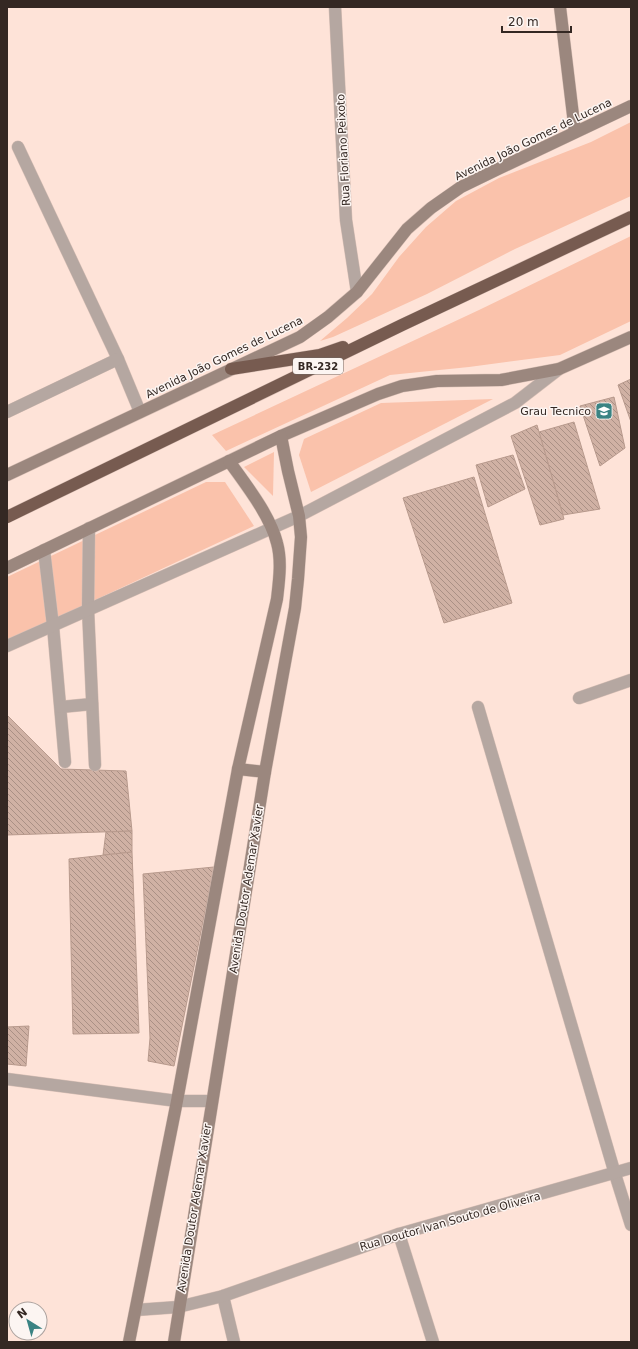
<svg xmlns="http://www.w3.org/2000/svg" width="638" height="1349" viewBox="0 0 638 1349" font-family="'DejaVu Sans',sans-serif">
	<defs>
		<pattern id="building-back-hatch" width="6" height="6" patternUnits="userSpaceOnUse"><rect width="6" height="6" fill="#d0b1a4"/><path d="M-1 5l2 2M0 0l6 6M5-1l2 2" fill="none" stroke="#aa9085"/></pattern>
	</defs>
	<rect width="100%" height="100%" fill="#fee3d8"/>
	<g fill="#fac2ab">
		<polygon points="631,122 631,196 515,249 427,294 333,337 320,341 347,318 372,294 399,257 426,227 456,201 499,178 591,142"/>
		<polygon points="631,236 631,321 560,355 469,367 390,375 226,451 212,435 479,310"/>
		<polygon points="493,399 311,492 299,455 304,439 381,403"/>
		<polygon points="274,452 273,496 244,467"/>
		<polygon points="206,482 225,482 254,526 7,641 7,577"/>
	</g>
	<g fill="url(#building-back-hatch)" stroke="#b89a8d">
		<polygon points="631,379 631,422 618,385"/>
		<polygon points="614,397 625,448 600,466 580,406"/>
		<polygon points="574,422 600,509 563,515 539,432"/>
		<polygon points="537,425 564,519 540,525 511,436"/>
		<polygon points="513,455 525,489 488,507 476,465"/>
		<polygon points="474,477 512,603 444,623 403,498"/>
		<polygon points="7,715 61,769 126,771 132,831 7,835"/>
		<polygon points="132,831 132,852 103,855 106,832"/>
		<polygon points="132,852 139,1033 73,1034 69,859"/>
		<polygon points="214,867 174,1066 148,1061 150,1038 143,874"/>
		<polygon points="29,1026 26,1066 7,1064 7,1027"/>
	</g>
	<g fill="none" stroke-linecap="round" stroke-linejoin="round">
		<g stroke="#dac1b7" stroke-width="13">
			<g id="lane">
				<polyline points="18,147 118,359 140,412"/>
				<polyline points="7,412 118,359"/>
				<polyline points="89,528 88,609 95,765"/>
				<polyline points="44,550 53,626 65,762"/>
				<polyline points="7,646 272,528"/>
				<polyline points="61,707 92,704"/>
				<polyline points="478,707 615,1174"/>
			</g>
		</g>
		<g stroke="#dac1b7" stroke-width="13">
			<g id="street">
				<polyline points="335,7 346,220 357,292"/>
				<polyline points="272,528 299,516 515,403 559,369"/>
				<polyline points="579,698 631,680"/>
				<polyline points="7,1079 177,1101 212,1101"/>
				<polyline points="615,1174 631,1225"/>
				<polyline points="399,1234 433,1342"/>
				<polyline points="223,1296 234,1342"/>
				<polyline points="136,1310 178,1307 223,1296 399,1234 631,1168"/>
			</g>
		</g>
		<g stroke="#dac1b7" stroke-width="13">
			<g id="secondary">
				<polyline points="560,7 575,132"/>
				<polyline points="7,475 300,337 328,317 357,292 407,229 431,208 461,187 498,169 631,106"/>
				<polyline points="7,568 281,436 378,394 402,386 437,381 501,380 559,369 631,337"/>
				<polyline points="238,769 265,772"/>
				<path d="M129 1342 177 1101 238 769 277 599C279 581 282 561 277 543 270 515 246 485 229 461"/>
				<polyline points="174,1342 265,772 295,608 298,579 301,537 299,516 288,471 281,436"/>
			</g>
		</g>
		<g stroke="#dac1b7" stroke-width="13">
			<g id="highway">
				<polyline points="231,369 320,355 343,347"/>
				<polyline points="7,517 402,325 631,217"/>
			</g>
		</g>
		<use href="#lane" stroke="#b5a7a1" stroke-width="12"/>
		<use href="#street" stroke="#b5a7a1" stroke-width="12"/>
		<use href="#secondary" stroke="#9b877e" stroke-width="12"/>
		<use href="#highway" stroke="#775b50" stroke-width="12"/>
	</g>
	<defs>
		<g id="university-square" transform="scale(0.9)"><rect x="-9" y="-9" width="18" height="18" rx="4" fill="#3a8383" stroke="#fcf5f2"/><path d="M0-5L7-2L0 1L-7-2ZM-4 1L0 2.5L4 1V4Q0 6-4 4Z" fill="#fff"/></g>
	</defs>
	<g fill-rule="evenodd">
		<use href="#university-square" x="604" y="411"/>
	</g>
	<g text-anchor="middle" stroke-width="3" stroke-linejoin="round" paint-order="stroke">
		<rect fill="#fcf5f2" stroke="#706661" stroke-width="1" x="293" y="358" width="50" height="16" rx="3"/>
		<g font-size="10" font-weight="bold" fill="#342823">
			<text x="318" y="370">BR-232</text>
		</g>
		<g font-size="11" fill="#342823" stroke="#fcf5f2">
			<text transform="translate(533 139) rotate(-26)" y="4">Avenida João Gomes de Lucena</text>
			<text transform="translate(343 150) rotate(-93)" y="4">Rua Floriano Peixoto</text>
			<text transform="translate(224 357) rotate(-26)" y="4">Avenida João Gomes de Lucena</text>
			<text transform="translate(246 889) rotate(-81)" y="4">Avenida Doutor Ademar Xavier</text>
			<text transform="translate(194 1208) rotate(-81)" y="4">Avenida Doutor Ademar Xavier</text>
			<text transform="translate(450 1221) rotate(-16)" y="4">Rua Doutor Ivan Souto de Oliveira</text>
		</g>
		<g font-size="11" fill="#342823" stroke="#fcf5f2" text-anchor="end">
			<text x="591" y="415">Grau Tecnico</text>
		</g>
	</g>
	<rect width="638" height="1349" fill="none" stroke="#342823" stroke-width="16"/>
	<g transform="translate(28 1321) rotate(323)"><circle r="19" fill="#fcf5f2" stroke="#aca39f"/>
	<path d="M0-3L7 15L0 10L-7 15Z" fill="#3a8383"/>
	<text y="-6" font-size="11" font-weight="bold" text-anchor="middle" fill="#342823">N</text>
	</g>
	<path d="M502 26v6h69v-6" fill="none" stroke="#342823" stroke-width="2"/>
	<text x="508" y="26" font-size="12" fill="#342823" stroke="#fcf5f2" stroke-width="3" paint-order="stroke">20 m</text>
</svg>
